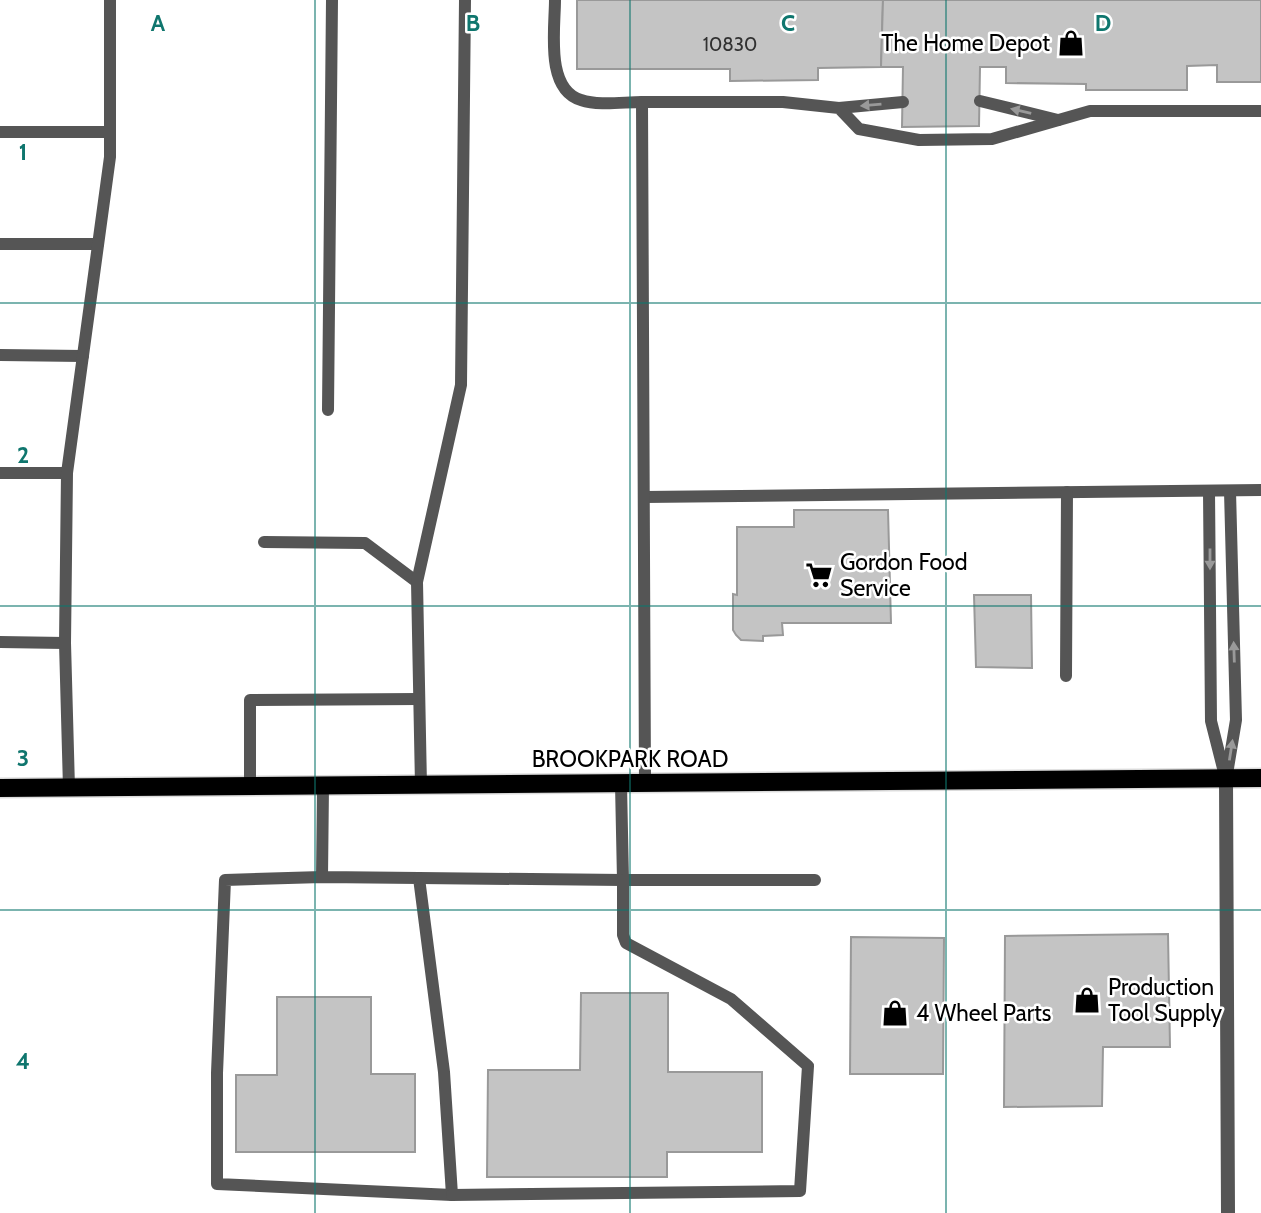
<svg xmlns="http://www.w3.org/2000/svg" width="1261" height="1213" viewBox="0 0 1261 1213" font-family="Cabin,sans-serif">
	<rect width="100%" height="100%" fill="#fff"/>
	<g fill="#c4c4c4" stroke="#999" stroke-width="2">
		<polygon points="577,0 883,0 881,67 818,68 818,80 730,81 730,69 577,69"/>
		<polygon points="883,0 1261,0 1261,82 1217,82 1217,65 1187,66 1187,90 1086,90 1086,84 1006,83 1006,67 980,67 979,126 902,127 903,67 881,67"/>
		<polygon points="794,510 888,510 891,623 782,623 783,635 763,636 763,641 741,640 736,635 733,630 733,594 737,595 737,527 794,527"/>
		<polygon points="974,595 1031,595 1032,668 976,667"/>
		<polygon points="1168,934 1170,1047 1103,1047 1102,1106 1004,1107 1005,936"/>
		<polygon points="851,937 944,938 943,1074 850,1074"/>
		<polygon points="581,993 668,993 668,1072 762,1072 762,1152 667,1152 667,1177 487,1177 488,1070 580,1070"/>
		<polygon points="277,997 371,997 371,1074 415,1074 415,1152 236,1152 236,1075 277,1075"/>
	</g>
	<g fill="none" stroke-linecap="round" stroke-linejoin="round">
		<g stroke="#dbdbdb" stroke-width="21">
			<polyline id="primary" points="0,788 1261,778"/>
		</g>
		<g stroke="#555" stroke-width="12">
			<path d="M555 0C555 29 545 89 581 100 599 106 623 102 642 102"/>
			<polyline points="980,101 1058,120"/>
			<polyline points="839,108 903,102"/>
			<polyline points="0,132 110,132"/>
			<polyline points="0,244 98,244"/>
			<polyline points="0,355 83,356"/>
			<polyline points="328,410 332,0"/>
			<polyline points="0,473 67,473"/>
			<polyline points="1209,491 1211,721 1226,780 1236,720 1230,491"/>
			<polyline points="644,497 1261,490"/>
			<polyline points="264,542 365,543 417,582"/>
			<polyline points="0,642 65,643"/>
			<polyline points="1066,676 1067,492"/>
			<polyline points="645,784 642,102 783,102 839,108 859,129 919,140 992,139 1090,111 1261,111"/>
			<polyline points="421,786 417,582 461,385 465,0"/>
			<polyline points="250,787 250,700 419,699"/>
			<polyline points="69,788 65,643 67,473 110,157 110,0"/>
			<polyline points="322,877 419,878 444,1072 452,1195 217,1184 217,1073 225,880 322,877 323,786"/>
			<polyline points="419,878 623,880 621,784"/>
			<polyline points="452,1195 800,1191 808,1066 731,999 626,943 623,935 623,880 815,880"/>
		</g>
		<polyline stroke="#555" stroke-width="14" points="1226,780 1228,1213"/>
		<use href="#primary" stroke="#000" stroke-width="18"/>
	</g>
	<defs><path id="oneway-solid" d="M-6-.8H1V-3.2L6.5 0L1 3.2V.8H-6Z" transform="scale(1.75)"/></defs>
	<g fill="#999">
		<use href="#oneway-solid" transform="translate(871 105) rotate(175)"/>
		<use href="#oneway-solid" transform="translate(1021 111) rotate(-167)"/>
		<use href="#oneway-solid" transform="translate(1210 559) rotate(90)"/>
		<use href="#oneway-solid" transform="translate(1234 652) rotate(-92)"/>
		<use href="#oneway-solid" transform="translate(1231 750) rotate(-81)"/>
	</g>
	<path fill="none" stroke="#0f766e" stroke-width="2" stroke-opacity="0.55" d="M315 0V1213M630 0V1213M946 0V1213M0 303H1261M0 606H1261M0 910H1261"/>
	<defs>
		<g id="shop-bare" transform="scale(2.1)"><path d="M-5-2.5h2.3a2.7 3.5 0 0 1 5.4 0H5L5.5 6h-11ZM-1.5-2.5h3a1.5 2.3 0 0 0-3 0Z" fill="#000" stroke="#fff" stroke-width="2.5" paint-order="stroke"/></g>
		<g id="supermarket-bare" transform="scale(2.1)"><path d="M-6-5.5h2.5l.6 2H6L4.5 2H-2.5L-4.4-4H-6ZM-1.5 3.2a1.3 1.3 0 1 0 .1 0ZM3 3.2a1.3 1.3 0 1 0 .1 0Z" fill="#000" stroke="#fff" stroke-width="2.5" paint-order="stroke"/></g>
	</defs>
	<g fill-rule="evenodd">
		<use href="#shop-bare" x="1071" y="43"/>
		<use href="#supermarket-bare" x="819" y="575"/>
		<use href="#shop-bare" x="1087" y="1000"/>
		<use href="#shop-bare" x="895" y="1013"/>
	</g>
	<g text-anchor="middle" stroke-width="5" stroke-linejoin="round" paint-order="stroke">
		<g font-size="19" fill="#313131">
			<text x="730" y="51">10830</text>
		</g>
		<g font-size="23" fill="#000" stroke="#fff" text-anchor="start">
			<text x="1050" y="51" text-anchor="end">The Home Depot</text>
			<text x="840" y="570">Gordon Food<tspan x="840" dy="26">Service</tspan></text>
			<text x="1108" y="995">Production<tspan x="1108" dy="26">Tool Supply</tspan></text>
			<text x="916" y="1021">4 Wheel Parts</text>
		</g>
		<g font-size="23" fill="#000" stroke="#fff">
			<text x="630" y="767">BROOKPARK ROAD</text>
		</g>
	</g>
	<g font-size="23" text-anchor="middle" font-weight="bold" fill="#0f766e" stroke="#fff" stroke-width="5" stroke-linejoin="round" paint-order="stroke">
		<text x="158" y="31">A</text>
		<text x="473" y="31">B</text>
		<text x="788" y="31">C</text>
		<text x="1103" y="31">D</text>
		<text x="23" y="160">1</text>
		<text x="23" y="463">2</text>
		<text x="23" y="766">3</text>
		<text x="23" y="1069">4</text>
	</g>
</svg>
